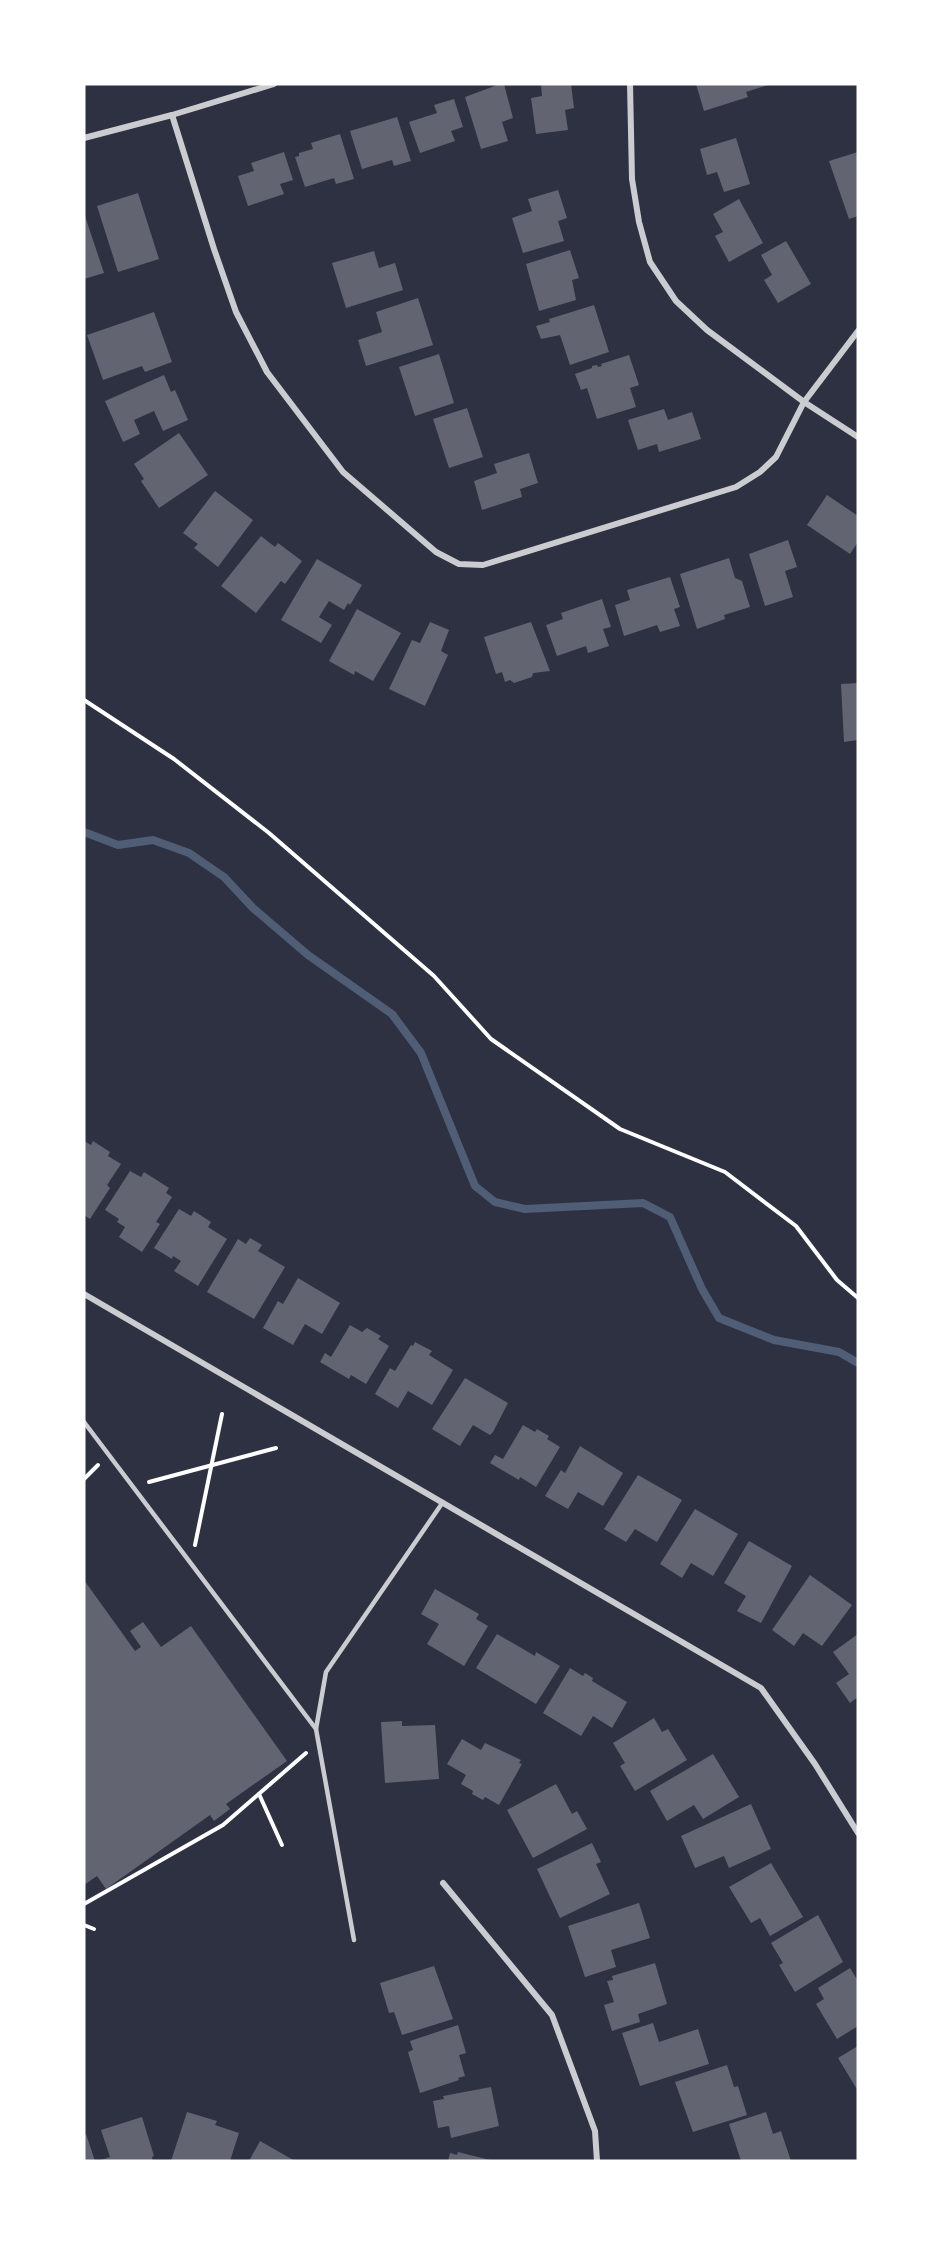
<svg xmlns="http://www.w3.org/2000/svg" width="942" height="2245" viewBox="0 0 942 2245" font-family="'DejaVu Sans',sans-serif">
	<rect width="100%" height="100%" fill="#2d3142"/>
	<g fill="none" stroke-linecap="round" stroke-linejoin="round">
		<polyline stroke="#4f5d75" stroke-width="8" points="84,832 118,845 153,840 189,853 224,877 253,908 308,955 392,1014 421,1053 475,1186 495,1202 525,1209 643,1203 670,1217 702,1289 719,1318 774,1340 839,1352 858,1363"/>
	</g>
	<g fill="#626471">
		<polygon points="500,84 504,84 513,118 502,122 508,141 481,149 465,97"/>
		<polygon points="541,84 571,84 574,108 565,110 568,130 536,134 531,98 542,96"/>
		<polygon points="696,84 771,84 746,92 748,97 704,111"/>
		<polygon points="454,99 463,127 451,131 455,141 420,153 409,122 437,113 434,105"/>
		<polygon points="397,117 411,161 394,166 392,160 362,169 350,131"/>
		<polygon points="340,134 354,179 336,184 334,178 305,187 295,157 299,156 299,153 313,149 311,143"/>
		<polygon points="736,138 750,184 724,192 717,172 707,175 700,149"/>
		<polygon points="284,152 293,180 280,184 284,194 248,206 238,176 254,171 251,163"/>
		<polygon points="858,152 858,216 849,219 829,161"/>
		<polygon points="558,190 567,218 558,221 564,241 523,253 512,218 532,211 528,199"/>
		<polygon points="138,193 159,259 118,272 97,206"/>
		<polygon points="739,199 763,243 729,262 715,236 723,232 713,214"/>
		<polygon points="84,213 104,273 84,279"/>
		<polygon points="786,241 811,284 778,303 764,280 772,275 761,255"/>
		<polygon points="570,250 579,278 572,280 576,300 539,311 526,264"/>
		<polygon points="374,251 379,268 395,263 403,290 346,308 332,263"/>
		<polygon points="418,298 433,345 366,366 358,340 382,332 376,312"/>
		<polygon points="594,305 609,352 570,365 560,335 541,339 536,326 550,322 549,319"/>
		<polygon points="154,312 172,362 145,372 142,366 103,380 87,335"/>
		<polygon points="439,354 454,403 415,416 399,367"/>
		<polygon points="629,355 639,385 630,388 636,407 597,419 587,388 581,390 575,374 592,368 592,366 597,365 598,367 602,366 601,364"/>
		<polygon points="164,375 171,392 175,390 188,420 163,431 154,411 134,420 140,434 123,442 105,401"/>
		<polygon points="467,408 483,457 449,468 433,419"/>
		<polygon points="664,409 668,420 692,412 701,439 659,452 657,444 638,450 628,420"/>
		<polygon points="179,433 208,475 159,508 141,481 144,479 134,464"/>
		<polygon points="529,453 538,483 520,489 522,497 482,510 474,481 497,473 494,464"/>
		<polygon points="215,491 253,520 218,567 194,548 198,544 183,533"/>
		<polygon points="827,495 858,516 858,542 850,554 807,525"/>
		<polygon points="261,536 275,547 278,543 302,561 285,584 281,581 256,613 221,586"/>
		<polygon points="788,540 797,567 785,571 793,597 765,606 749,554"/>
		<polygon points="729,558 735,578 742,581 750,607 724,615 725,619 697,629 680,574"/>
		<polygon points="317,559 362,585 350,605 348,603 344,610 329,601 319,617 332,625 321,643 281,620"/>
		<polygon points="670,577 680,607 674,609 680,626 660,632 657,625 624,636 615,605 630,600 627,590"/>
		<polygon points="602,599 611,627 603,629 609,646 588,653 586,646 557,656 546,625 563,619 561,613"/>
		<polygon points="357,609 401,633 373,681 355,671 354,675 329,661"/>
		<polygon points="430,622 449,630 441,651 448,655 425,706 389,689 412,640 420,643"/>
		<polygon points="531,622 550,671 533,673 532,677 514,683 510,680 505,682 502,672 496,674 484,637"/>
		<polygon points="858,683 858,740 844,742 841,684"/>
		<polygon points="84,1141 91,1145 93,1141 110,1152 108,1156 121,1164 107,1185 110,1188 90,1219 84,1215"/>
		<polygon points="130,1171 141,1177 144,1172 169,1188 166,1193 172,1197 156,1222 160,1224 142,1252 119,1237 125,1227 117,1222 119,1219 105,1210"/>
		<polygon points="179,1209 191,1216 194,1211 211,1222 208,1227 227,1239 198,1286 174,1271 181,1261 173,1256 172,1259 154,1248"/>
		<polygon points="250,1238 262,1245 258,1251 285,1267 254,1319 207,1292 238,1239 246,1244"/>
		<polygon points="298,1278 340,1303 322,1334 305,1324 293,1345 263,1328 278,1301 283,1304"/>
		<polygon points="350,1325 362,1332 367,1328 381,1336 378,1339 389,1346 366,1384 351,1375 349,1379 320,1362 325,1353 331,1357"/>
		<polygon points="415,1342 432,1351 429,1355 453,1370 432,1405 408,1391 398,1408 375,1394 390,1368 395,1371 411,1345 413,1346"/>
		<polygon points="465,1378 508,1403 493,1432 490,1435 473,1425 460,1446 432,1429"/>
		<polygon points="523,1425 535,1432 537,1429 549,1436 547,1439 560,1447 536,1487 520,1477 519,1480 490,1463 495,1455 503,1459"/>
		<polygon points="580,1446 623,1473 603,1506 578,1492 568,1509 545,1496 561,1470 565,1473"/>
		<polygon points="638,1475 682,1500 657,1542 635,1529 626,1542 604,1529"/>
		<polygon points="695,1509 738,1534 713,1576 691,1563 682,1578 660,1564"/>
		<polygon points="749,1541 792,1566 761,1623 737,1611 746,1596 724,1583"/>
		<polygon points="810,1575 852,1605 822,1646 803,1633 794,1646 772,1630"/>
		<polygon points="84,1580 135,1651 141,1647 130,1631 143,1622 161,1647 191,1626 287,1761 226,1804 230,1809 214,1821 210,1815 106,1889 97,1876 84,1885"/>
		<polygon points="435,1589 479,1614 476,1619 488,1626 464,1666 427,1644 439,1624 421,1614"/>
		<polygon points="497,1634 535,1656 536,1652 560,1666 536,1704 476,1668"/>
		<polygon points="858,1634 858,1697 850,1703 836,1683 849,1674 833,1652"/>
		<polygon points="570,1668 583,1676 585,1673 593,1678 592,1681 627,1702 612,1728 593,1716 581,1736 543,1713"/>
		<polygon points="654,1718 662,1732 668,1729 687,1760 635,1791 620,1766 625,1763 613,1743"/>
		<polygon points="402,1721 402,1726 435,1725 439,1779 385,1783 381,1722"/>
		<polygon points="462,1739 481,1750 485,1743 521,1760 519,1763 522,1764 499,1805 485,1797 483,1800 472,1794 473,1791 461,1784 466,1775 447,1764"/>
		<polygon points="713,1754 739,1797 703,1819 694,1805 667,1821 650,1791"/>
		<polygon points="556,1784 572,1814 577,1811 587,1829 533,1858 507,1810"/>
		<polygon points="751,1804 771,1849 729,1868 724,1856 695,1868 681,1836"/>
		<polygon points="592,1843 601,1862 596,1864 610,1894 560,1918 537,1869"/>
		<polygon points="771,1863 803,1917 770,1936 760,1918 751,1923 729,1887"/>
		<polygon points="639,1903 650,1938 611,1950 616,1967 585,1977 568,1926"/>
		<polygon points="818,1915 843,1962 795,1992 779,1965 783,1963 771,1943"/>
		<polygon points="655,1963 667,2004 638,2014 640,2022 612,2031 604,2005 614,2002 607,1981 613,1980 612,1976"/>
		<polygon points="434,1966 453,2019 402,2035 394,2012 389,2013 380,1983"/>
		<polygon points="850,1968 858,1981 858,2026 837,2039 816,2004 824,1999 818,1988"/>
		<polygon points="653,2023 659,2042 698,2029 709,2064 640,2086 622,2033"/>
		<polygon points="458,2025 466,2053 459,2055 465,2076 458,2078 459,2080 420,2093 408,2052 413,2050 410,2041"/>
		<polygon points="858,2046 858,2091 838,2058"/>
		<polygon points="727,2065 734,2087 738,2086 747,2115 693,2132 675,2082"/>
		<polygon points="491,2087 499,2126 451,2138 449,2126 438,2128 433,2101 444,2099 443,2096"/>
		<polygon points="187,2112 217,2121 215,2125 239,2133 230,2161 171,2161"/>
		<polygon points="766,2112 773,2134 781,2131 791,2161 741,2161 729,2124"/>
		<polygon points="142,2117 154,2156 152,2157 153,2161 98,2161 110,2157 101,2130"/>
		<polygon points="86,2134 95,2161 84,2161 84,2135"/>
		<polygon points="260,2141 295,2161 249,2161"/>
		<polygon points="458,2152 490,2160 490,2161 448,2161 450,2153 457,2155"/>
	</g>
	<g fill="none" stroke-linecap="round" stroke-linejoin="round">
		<g stroke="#fff" stroke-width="4">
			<polyline points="84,700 174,759 269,833 434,976 491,1039 620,1129 725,1172 796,1226 837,1280 858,1298"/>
			<polyline points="84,1479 98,1465"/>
			<polyline points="149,1482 276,1448"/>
			<polyline points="195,1545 222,1414"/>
			<polyline points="259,1794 282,1845"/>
			<polyline points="84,1904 223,1825 306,1753"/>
			<polyline points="84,1925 94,1929"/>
		</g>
		<g stroke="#caccd0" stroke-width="4.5">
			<polyline points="84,1422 316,1729"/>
			<polyline points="354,1940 316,1729 326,1672 443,1502"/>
		</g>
		<g stroke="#caccd0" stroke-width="6">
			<polyline points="630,84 632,179 639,222 650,262 676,301 707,330 804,402 858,437"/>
			<polyline points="172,115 214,249 236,312 267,372 343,472 436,552 459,564 483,565 736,487 760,472 776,457 804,402 858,331"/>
			<polyline points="84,138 172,115 274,84"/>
			<polyline points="84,1294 761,1688 815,1764 858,1833"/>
			<polyline points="443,1883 552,2015 595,2131 597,2161"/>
		</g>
	</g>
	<rect width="942" height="2245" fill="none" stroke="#ffffff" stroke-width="171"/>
</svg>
